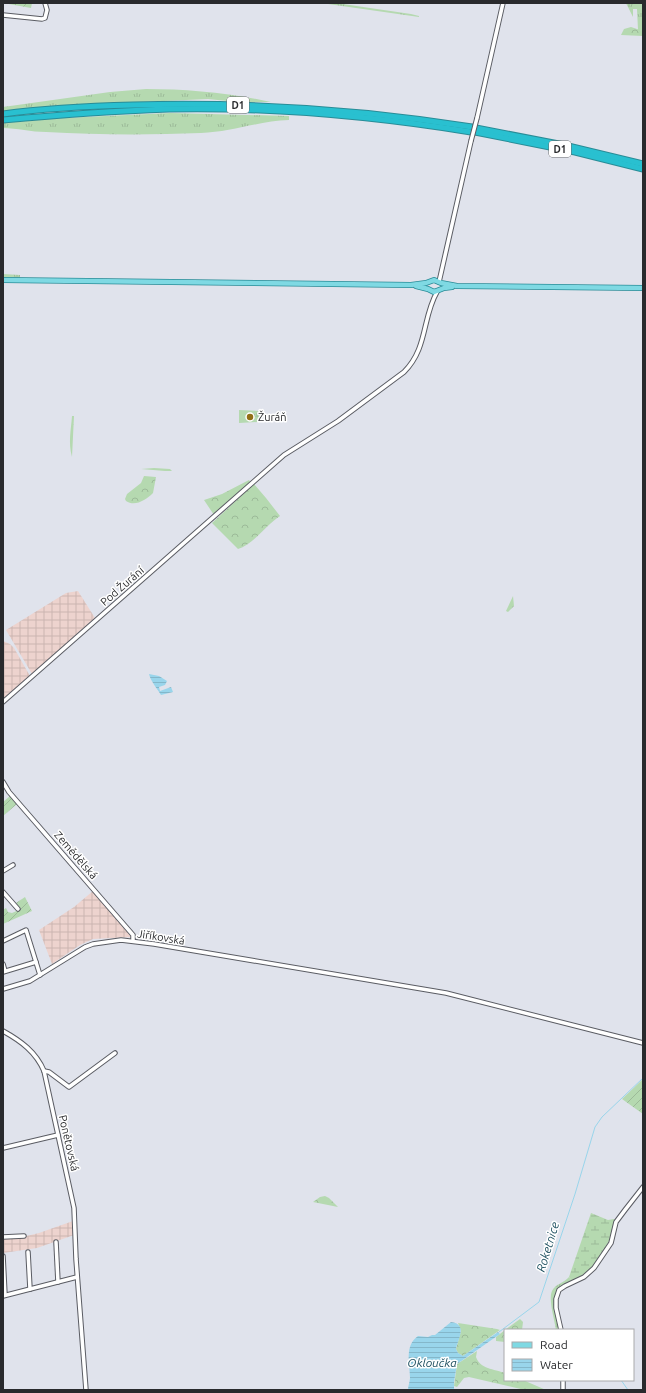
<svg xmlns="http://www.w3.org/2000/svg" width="646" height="1393" viewBox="0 0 646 1393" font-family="Ubuntu,sans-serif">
	<defs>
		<pattern id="industrial-grid" width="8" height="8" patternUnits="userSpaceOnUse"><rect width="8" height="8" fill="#edd3ce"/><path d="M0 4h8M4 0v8" fill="none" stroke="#cbb5b1"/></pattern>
		<pattern id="grass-tufts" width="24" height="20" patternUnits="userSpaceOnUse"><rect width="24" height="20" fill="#b5d9b0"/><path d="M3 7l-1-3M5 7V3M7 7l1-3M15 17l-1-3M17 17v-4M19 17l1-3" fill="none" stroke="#9cba98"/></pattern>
		<pattern id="forest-crowns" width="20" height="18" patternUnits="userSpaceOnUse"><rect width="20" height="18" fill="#b5d9b0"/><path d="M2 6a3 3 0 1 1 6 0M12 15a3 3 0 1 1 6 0" fill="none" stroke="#9cba98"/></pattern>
		<pattern id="wetland-marsh" width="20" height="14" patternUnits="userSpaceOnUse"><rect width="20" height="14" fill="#b5d9b0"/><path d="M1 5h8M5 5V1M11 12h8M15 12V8" fill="none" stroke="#9cba98"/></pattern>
		<pattern id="garden-furrows" width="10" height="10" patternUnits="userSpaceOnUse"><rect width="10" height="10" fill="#b5d9b0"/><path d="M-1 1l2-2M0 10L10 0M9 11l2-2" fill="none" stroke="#9cba98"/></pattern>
		<pattern id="water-rules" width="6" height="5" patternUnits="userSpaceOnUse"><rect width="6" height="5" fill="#99d5eb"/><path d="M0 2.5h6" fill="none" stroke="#84b7ca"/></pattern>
	</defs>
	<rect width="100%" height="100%" fill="#e0e3ec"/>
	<g fill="url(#industrial-grid)">
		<polygon points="78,591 95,618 32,674 6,630 66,593"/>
		<polygon points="3,641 10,644 14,648 30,676 3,701"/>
		<polygon points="93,891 133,937 93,939 80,945 52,964 39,930 74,907"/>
		<polygon points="73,1221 74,1235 37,1248 3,1253 3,1235 6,1238 18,1238 39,1233"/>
	</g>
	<g fill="url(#grass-tufts)">
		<polygon points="321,3 336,3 411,14 419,16 419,17"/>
		<polygon points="626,3 643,3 643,10 642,9 642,31 638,30 637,9 633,9 633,17"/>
		<path d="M146 89C188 89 230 93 271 102H237L208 99 76 105 3 111V107L110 92Z"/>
		<path d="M170 113 289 116V120C259 121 231 132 201 133 150 135 97 135 46 132 31 132 17 128 3 128V123L42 119Z"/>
		<polygon points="3,274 20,275 20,278 3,278"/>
		<polygon points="239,410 261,411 258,422 239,423"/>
		<path d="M72 416H74L72 457C68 442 71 430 72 416Z"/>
		<polygon points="154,468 170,469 172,471 165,471 141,469"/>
		<path d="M569 1277 572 1281 555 1295 560 1330H556C555 1321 548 1299 552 1291 555 1284 564 1283 569 1277Z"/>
	</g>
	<g fill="url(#forest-crowns)">
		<polygon points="631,27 643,31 643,36 621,35 624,29"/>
		<path d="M144 476 156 477 153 493C146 500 135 507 126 501L125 499 127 494 141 483Z"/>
		<polygon points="249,480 251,483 214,515 204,500 222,494"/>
		<path d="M254 484 266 498 280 516C267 524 253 545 238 549L212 523Z"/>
		<polygon points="513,596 514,606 508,612 506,611"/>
		<polygon points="325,1196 329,1198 338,1207 313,1202 320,1197"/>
		<polygon points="520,1319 523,1322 522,1330 505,1330"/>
		<polygon points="458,1323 497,1329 500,1330 463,1356 458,1353 456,1349 461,1331"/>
		<polygon points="505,1330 505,1342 496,1341 496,1337"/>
		<path d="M477 1351 476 1357C480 1369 494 1369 505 1373V1380H523L546 1390H525L469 1377 464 1378 457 1387 454 1386 457 1364Z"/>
	</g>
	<path fill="url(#wetland-marsh)" d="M591 1213 608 1220 614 1219 616 1221C607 1249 600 1267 572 1281L569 1277Z"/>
	<g fill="url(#garden-furrows)">
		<polygon points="3,3 32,3 31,8"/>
		<polygon points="10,796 17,804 3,816 3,802"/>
		<polygon points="25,897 32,911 3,924 3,910 6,908 8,912 12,913 21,909 16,903"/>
		<polygon points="643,1079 643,1114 622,1099"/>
	</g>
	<g fill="url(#water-rules)">
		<path d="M149 674 159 676 167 681 165 685 159 687 160 691 171 687 173 692 161 695C157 688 151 682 149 674Z"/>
		<path d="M451 1322C468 1324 458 1339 456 1349L458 1353 463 1356 498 1332 500 1334 457 1364 454 1382V1390H408C408 1386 410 1381 410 1378 410 1363 404 1346 418 1336L428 1337 432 1335H435Z"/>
	</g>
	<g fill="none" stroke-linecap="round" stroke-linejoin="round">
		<g stroke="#99d5eb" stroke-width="1">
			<polyline points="499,1332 539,1302 575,1194 595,1127 602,1117 643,1078"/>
			<polyline points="621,1380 628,1390"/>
		</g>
		<g stroke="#5a5c63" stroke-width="5.5">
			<g id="minor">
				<polyline points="3,15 42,19 45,18 47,10 45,3"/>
				<polyline points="477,118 503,3"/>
				<polyline points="439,282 471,141"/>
				<path d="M3 702 284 455 338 421 404 372C428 348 422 318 437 292"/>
				<polyline points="3,782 9,792 133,935 133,941"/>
				<polyline points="3,871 13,865"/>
				<polyline points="3,892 18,909"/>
				<polyline points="3,941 26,930 40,975"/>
				<polyline points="3,964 5,971"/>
				<polyline points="3,972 36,962"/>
				<polyline points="3,989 30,981 85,947 93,944 121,940 154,944 446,993 643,1043"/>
				<path d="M3 1031C21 1041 36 1052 44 1071L74 1208 76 1259 86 1390"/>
				<polyline points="44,1071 49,1072 69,1087 115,1053"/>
				<polyline points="3,1148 58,1135"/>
				<polyline points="3,1237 24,1236"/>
				<polyline points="56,1242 58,1282"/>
				<polyline points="28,1252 30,1289"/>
				<polyline points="3,1256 5,1295"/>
				<polyline points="3,1296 77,1277"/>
				<polyline points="561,1330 556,1308 556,1299 559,1290 565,1286 584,1277 594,1268 611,1243 616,1222 625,1210 643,1187"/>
				<polyline points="563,1390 563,1380"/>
			</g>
		</g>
		<g stroke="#298c97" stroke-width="6">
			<g id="major">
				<polyline points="3,280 411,285 426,283 434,280 441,283 457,286 643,288"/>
				<polyline points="416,286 428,289 434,292 444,288 452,287"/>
			</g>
		</g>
		<g stroke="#298c97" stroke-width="7">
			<g id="highway">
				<path d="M3 114C46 108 90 106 133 105 247 102 360 109 472 127"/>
				<path d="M3 120C58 115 114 111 169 109 270 107 372 116 471 132"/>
				<polyline points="476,128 564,145 643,164"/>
				<polyline points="475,132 575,152 643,169"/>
			</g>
		</g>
		<use href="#minor" stroke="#fff" stroke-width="3.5"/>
		<use href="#major" stroke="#7fd9e3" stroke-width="4.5"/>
		<use href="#highway" stroke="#29c0d0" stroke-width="5"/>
		<g stroke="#5a5c63" stroke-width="5.5" stroke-linecap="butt">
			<polyline id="minor-bridge" points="471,141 477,118"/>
		</g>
		<use href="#minor-bridge" stroke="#fff" stroke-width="3.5"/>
	</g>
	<circle fill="#927017" stroke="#fff" stroke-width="1.5" cx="250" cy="417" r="4"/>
	<g text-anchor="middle" stroke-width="3" stroke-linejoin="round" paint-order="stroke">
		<g fill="#fff" stroke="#696a6c" stroke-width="1">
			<rect x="227" y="97" width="22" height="16" rx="3"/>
			<rect x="549" y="141" width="22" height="16" rx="3"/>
		</g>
		<g font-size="10" font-weight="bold" fill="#292a2d">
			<text x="238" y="109">D1</text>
			<text x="560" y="153">D1</text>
		</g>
		<g font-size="11" fill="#292a2d" stroke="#fff" text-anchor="start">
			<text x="258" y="421">Žuráň</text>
		</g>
		<g font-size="11" fill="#292a2d" stroke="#fff">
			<text transform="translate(122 586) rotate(-41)" y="4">Pod Žurání</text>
			<text transform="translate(76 855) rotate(49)" y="4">Zemědělská</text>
			<text transform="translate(161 937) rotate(9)" y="4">Jiříkovská</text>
			<text transform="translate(69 1143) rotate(77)" y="4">Ponětovská</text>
		</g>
		<g font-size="12" font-style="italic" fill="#1d4f5f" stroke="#fff">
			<text transform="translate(548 1247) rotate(-73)" y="4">Roketnice</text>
			<text x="432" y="1367">Okloučka</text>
		</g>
	</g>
	<rect width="646" height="1393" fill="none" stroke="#292a2d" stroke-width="8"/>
	<rect x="504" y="1329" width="130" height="52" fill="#ffffff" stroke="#a9aaab"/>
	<rect x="512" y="1342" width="20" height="6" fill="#7fd9e3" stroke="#a9aaab"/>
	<text x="540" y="1349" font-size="12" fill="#292a2d">Road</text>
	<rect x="512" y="1359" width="20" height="12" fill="url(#water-rules)" stroke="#a9aaab"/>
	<text x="540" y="1369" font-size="12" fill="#292a2d">Water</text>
</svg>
